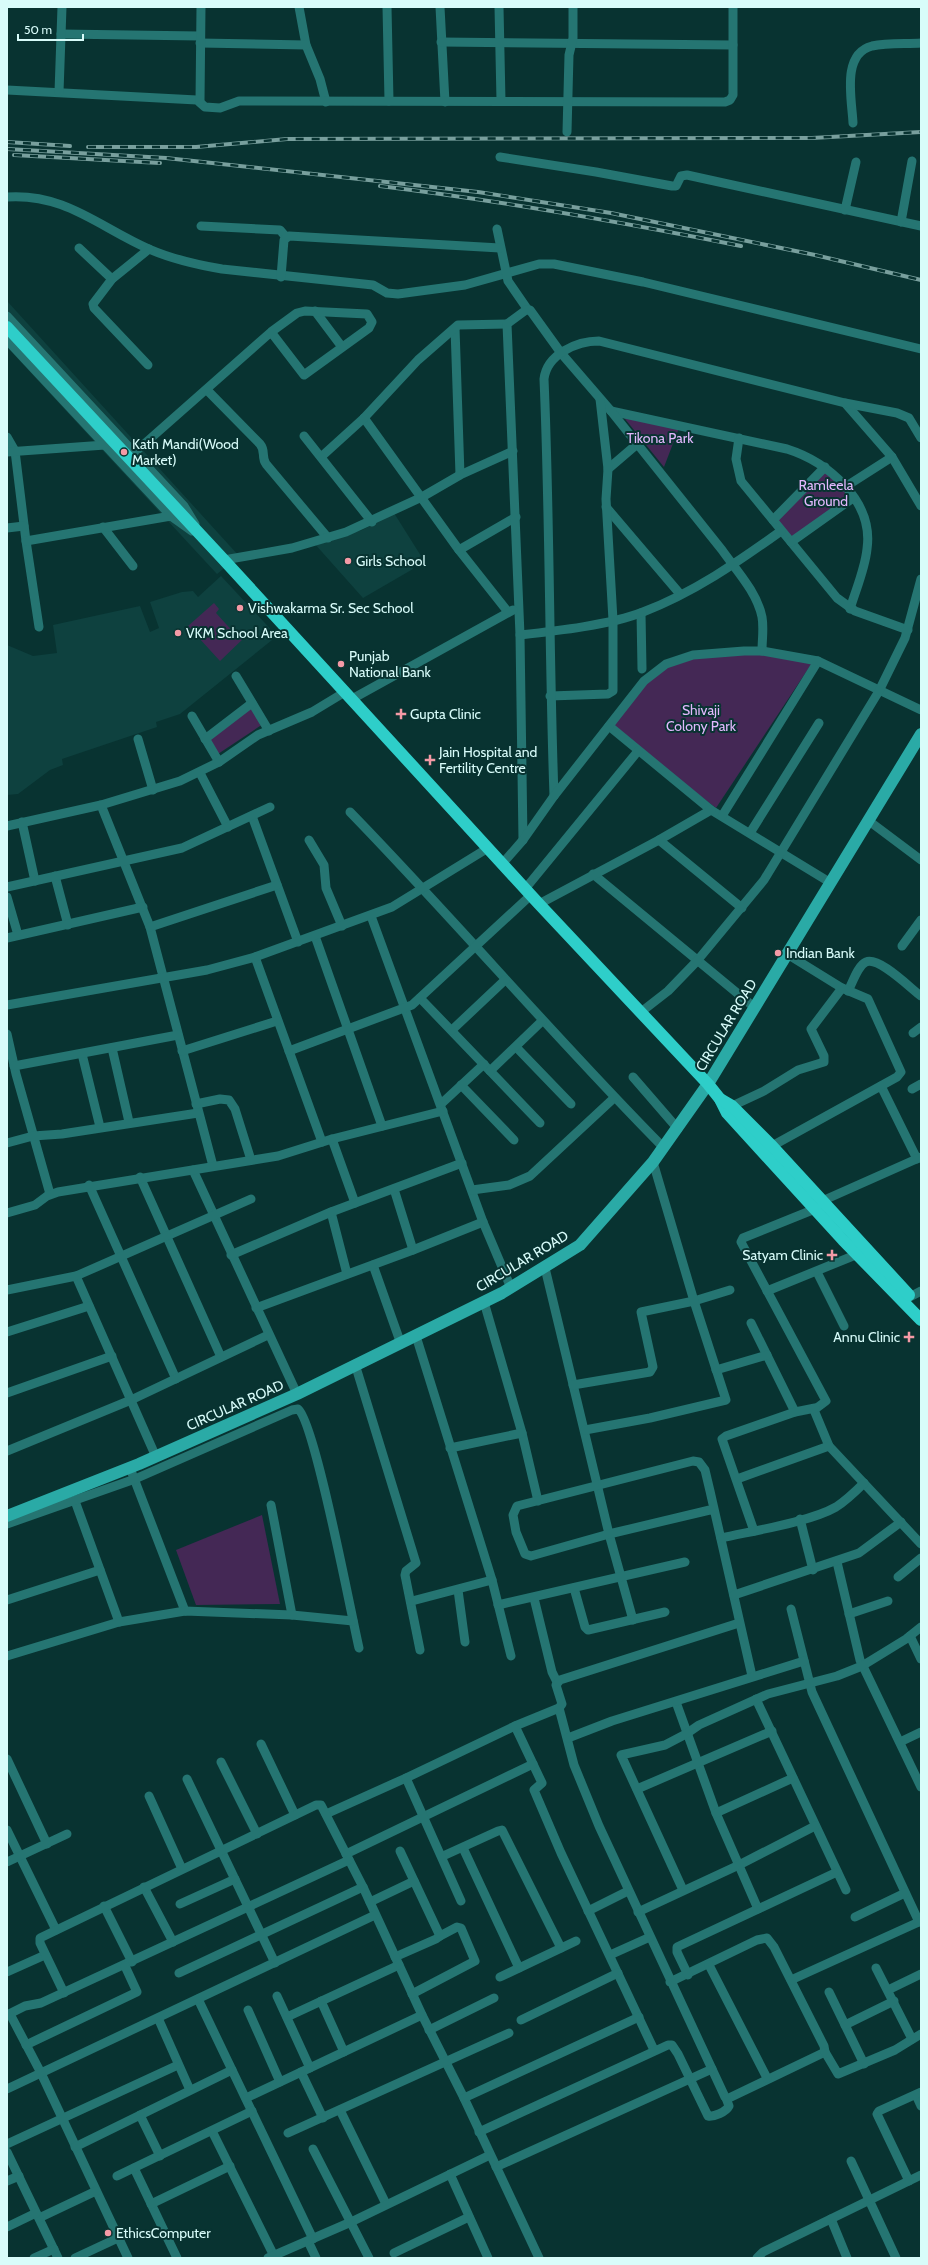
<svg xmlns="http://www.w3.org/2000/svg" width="928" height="2265" viewBox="0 0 928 2265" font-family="Cabin,sans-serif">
	<rect width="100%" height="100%" fill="#083331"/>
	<g fill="#0e413f">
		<polygon points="7,301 239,556 217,574 7,347"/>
		<polygon points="394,513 421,556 410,562 413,569 363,598 314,543 362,530"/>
		<polygon points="221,576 277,636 180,714 156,722 157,727 62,759 63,765 50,770 18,794 7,795 7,645 33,656 57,653 53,625 140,606 150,632 159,628 150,602 182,592 193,591 198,597"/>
	</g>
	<g fill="#442855">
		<polygon points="621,414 679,428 664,467"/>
		<polygon points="826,469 849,497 791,540 775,520"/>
		<polygon points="214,603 219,609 216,613 236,635 240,632 245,637 220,661 188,626"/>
		<polygon points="758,652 816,657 716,808 609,726 648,677 693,655"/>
		<polygon points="249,705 263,724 218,754 209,737"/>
		<polygon points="262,1515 280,1604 196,1605 176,1550"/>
	</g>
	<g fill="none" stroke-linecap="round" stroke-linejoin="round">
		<g stroke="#257572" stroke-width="9">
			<polyline points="299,7 306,45 320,79 326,102"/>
			<polyline points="387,7 389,101"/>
			<polyline points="440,7 445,102"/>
			<polyline points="499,7 501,101"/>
			<polyline points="61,34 200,36"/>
			<polyline points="441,42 733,45"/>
			<polyline points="200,43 306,45"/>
			<polyline points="7,90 197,100 205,107 220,108 239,101 725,102 730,100 733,95 733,7"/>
			<polyline points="59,92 62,7"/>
			<polyline points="200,101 201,7"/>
			<path d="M853 123C852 100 841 54 872 46 887 43 905 44 921 43"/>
			<polyline points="567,132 569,55 573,38 573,7"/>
			<polyline points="500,157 596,172 672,186 676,186 681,176 687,175 921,226"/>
			<path d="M7 197C65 193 99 227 149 249 172 259 198 265 222 269L373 285 387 293 398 294 465 285 539 264H554L643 282 921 349"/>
			<polyline points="845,210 856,162"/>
			<polyline points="901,222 912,161"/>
			<polyline points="201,226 280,230 286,237"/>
			<polyline points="497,229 508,281 528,310"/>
			<polyline points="79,248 112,279"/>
			<polyline points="281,277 284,240 289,236 500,248"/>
			<polyline points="315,311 342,347"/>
			<polyline points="7,316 184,506 195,524"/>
			<polyline points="455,328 460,475"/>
			<polyline points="7,340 171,516"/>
			<polyline points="148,365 94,308 93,304 112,279 149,249"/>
			<path d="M207 390 260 444C266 451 261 457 266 464L328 538"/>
			<polyline points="845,403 892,457 921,506"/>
			<path d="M611 411 787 449C828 462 874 501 867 549 865 569 856 589 850 609"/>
			<polyline points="364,418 459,550 508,612"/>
			<polyline points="304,436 372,522"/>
			<polyline points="7,437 15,451 26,541 39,627"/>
			<polyline points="739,438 736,459 741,481 837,598 855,611 908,630"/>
			<polyline points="7,452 105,445"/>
			<polyline points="134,453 271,332 297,313 305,311 367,314 372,322 369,328 304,375 271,332"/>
			<polyline points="321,457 364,418 418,360 458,325 507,324"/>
			<polyline points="608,469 636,445"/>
			<polyline points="845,487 892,457"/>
			<polyline points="606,507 680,594"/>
			<polyline points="773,520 825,467"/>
			<polyline points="103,527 133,566"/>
			<polyline points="7,528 24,526"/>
			<polyline points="26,541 171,516 192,531"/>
			<polyline points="791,542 853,498"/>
			<polyline points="459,550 516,517"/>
			<polyline points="224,560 292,548 346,532 422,497 460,475 513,451"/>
			<polyline points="641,613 642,669"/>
			<polyline points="520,635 523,840"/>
			<path d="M762 651C762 640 764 628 762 617 757 592 736 570 722 550L611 411 561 353 530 310H526L507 324 520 635C556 631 610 625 643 612 693 593 738 562 781 531"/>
			<polyline points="236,676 269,731"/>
			<polyline points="550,696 608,694 613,691 613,620 606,499 608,469 600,399"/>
			<polyline points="352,699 513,610"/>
			<polyline points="192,716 219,762"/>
			<polyline points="609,726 711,810 831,883"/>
			<polyline points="138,739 153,790"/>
			<polyline points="205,739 252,703"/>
			<polyline points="200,773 228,827"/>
			<path d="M554 796C549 657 550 518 544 379 547 354 577 341 599 341L845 403 897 413 909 418 921 438"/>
			<polyline points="101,805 150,927 213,1166"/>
			<path d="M350 812C457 922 556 1039 664 1148"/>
			<polyline points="252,816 298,942"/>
			<polyline points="722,816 818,661"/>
			<polyline points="869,821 921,860"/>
			<polyline points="22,822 35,881"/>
			<polyline points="7,826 101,805 180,781 219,762 258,735 312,712 345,692"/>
			<polyline points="750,833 819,723"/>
			<polyline points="309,840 324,865 326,888 342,926"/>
			<polyline points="659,840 742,908"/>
			<polyline points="503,863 523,840 554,796 644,681 666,664 693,655 744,651 762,651 818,661 921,710"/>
			<polyline points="593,874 754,1007"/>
			<polyline points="55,876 68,925"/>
			<polyline points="7,887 182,848 270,807"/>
			<polyline points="525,889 638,751"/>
			<polyline points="7,897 18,935"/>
			<polyline points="539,904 659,840 711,810"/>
			<polyline points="371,916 483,1222 511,1288"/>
			<polyline points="150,927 277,885"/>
			<polyline points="315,936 382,1126"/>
			<polyline points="7,938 143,907"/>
			<polyline points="902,946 921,920"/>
			<polyline points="255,957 322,1142"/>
			<path d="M848 991C852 984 858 965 866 962 879 956 911 989 921 996"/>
			<polyline points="420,998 540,1123"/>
			<polyline points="7,1005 207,970 255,957 392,907 488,848"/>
			<polyline points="641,1012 668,991 697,961 764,880 879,691 905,638 921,579"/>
			<polyline points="452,1030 505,980"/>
			<polyline points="913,1033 921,1027"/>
			<polyline points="7,1034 16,1074 50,1194"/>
			<polyline points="516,1047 571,1104"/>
			<polyline points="112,1048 129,1122"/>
			<polyline points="182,1051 277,1021"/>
			<polyline points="289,1051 412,1005 531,895"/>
			<polyline points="82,1054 100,1127"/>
			<polyline points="14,1066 178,1035"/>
			<polyline points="490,1071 542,1021"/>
			<polyline points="633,1077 678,1129"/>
			<polyline points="461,1085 514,1140"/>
			<polyline points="881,1086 917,1159"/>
			<polyline points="912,1089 921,1084"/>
			<polyline points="196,1104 220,1099 229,1100 235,1109 251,1160"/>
			<polyline points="441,1104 484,1064"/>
			<polyline points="732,1106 764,1091 798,1070 824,1062 824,1056 811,1029 842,988"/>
			<polyline points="332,1139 355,1203"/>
			<polyline points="7,1143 33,1136 62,1134 198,1113"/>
			<polyline points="772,1146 897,1077 901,1072 868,999 842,988 787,954"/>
			<polyline points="193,1170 297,1394"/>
			<polyline points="140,1177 221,1357"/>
			<polyline points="89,1185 176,1379"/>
			<polyline points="394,1189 413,1250"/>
			<polyline points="472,1190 509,1185 530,1176 614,1098"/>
			<polyline points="822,1201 921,1157"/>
			<polyline points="815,1209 743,1238 741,1242 826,1401 814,1410 829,1446 921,1544"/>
			<polyline points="331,1212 347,1274"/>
			<polyline points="7,1213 35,1205 47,1196 58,1192 278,1156 332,1139 443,1111"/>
			<polyline points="231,1255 331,1212 462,1163"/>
			<polyline points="373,1265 401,1344"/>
			<polyline points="545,1268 609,1534 633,1620"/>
			<polyline points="817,1272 844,1326"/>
			<polyline points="76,1276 156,1457"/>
			<polyline points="7,1290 76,1276 251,1199"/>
			<polyline points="767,1291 858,1254"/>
			<polyline points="904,1300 921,1291"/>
			<polyline points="484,1302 522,1433 538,1501"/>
			<polyline points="256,1308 413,1250 483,1222"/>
			<polyline points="751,1323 795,1412"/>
			<polyline points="7,1332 89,1306"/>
			<polyline points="416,1336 492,1580 511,1656"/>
			<polyline points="355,1364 416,1563 406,1571 405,1575 420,1650"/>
			<polyline points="716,1370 767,1355"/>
			<polyline points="573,1385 650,1372 653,1367 641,1312 694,1301 730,1290"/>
			<polyline points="7,1393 112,1356"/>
			<polyline points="585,1430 650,1418 726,1400 694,1301 653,1162"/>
			<polyline points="450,1448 522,1433"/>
			<polyline points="7,1451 131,1400 268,1335"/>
			<polyline points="130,1468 185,1611"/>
			<polyline points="737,1479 829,1446"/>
			<polyline points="75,1501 119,1622"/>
			<polyline points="271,1505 292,1615"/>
			<polyline points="714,1509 609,1534 531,1556 525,1554 516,1532 513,1515 517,1506 693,1461 699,1462 705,1470 710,1491 752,1676"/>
			<polyline points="800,1519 813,1570"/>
			<path d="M7 1524 135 1479 292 1410 298 1409C315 1422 351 1614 359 1648"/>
			<polyline points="754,1531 722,1439 726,1436 795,1412 815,1408"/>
			<path d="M721 1538C752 1531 810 1522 836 1507 847 1500 855 1492 864 1483"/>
			<polyline points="837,1562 860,1660 921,1787"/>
			<polyline points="898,1577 921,1558"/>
			<polyline points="574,1588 585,1627 588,1630 665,1612"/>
			<polyline points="458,1590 465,1642"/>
			<polyline points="734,1595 859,1553 901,1522"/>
			<polyline points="534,1598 552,1672 557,1682"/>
			<polyline points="7,1600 100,1570"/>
			<polyline points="412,1601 492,1580"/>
			<polyline points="498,1605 685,1562"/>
			<polyline points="791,1609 812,1692 919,1922"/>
			<polyline points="849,1614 888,1601"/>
			<polyline points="910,1636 921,1659"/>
			<polyline points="7,1656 119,1622 185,1611 292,1615 353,1621"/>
			<polyline points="756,1699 846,1890"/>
			<polyline points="676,1702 716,1813 758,1909"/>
			<polyline points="559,1708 574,1765 599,1826 725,2097 729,2098 825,2052 824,2046 774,1947 767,1938 757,1940 670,1982"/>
			<polyline points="515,1726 542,1783 534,1790 561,1853 654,2050"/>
			<polyline points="568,1738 612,1721 804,1661"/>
			<polyline points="900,1742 921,1732"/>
			<polyline points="261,1744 295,1815"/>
			<polyline points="7,1759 47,1844"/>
			<polyline points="221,1762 257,1834"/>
			<polyline points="187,1779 275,1963"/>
			<polyline points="637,1789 772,1731"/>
			<polyline points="149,1796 182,1869"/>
			<polyline points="716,1813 793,1778"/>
			<polyline points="326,1814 406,1778"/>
			<polyline points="7,1830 56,1930"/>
			<polyline points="463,1848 519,1968"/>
			<polyline points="346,1854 533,1764"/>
			<polyline points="443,1856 498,1831 502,1830 561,1948"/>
			<polyline points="7,1862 67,1834"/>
			<polyline points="144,1887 173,1942"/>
			<polyline points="683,1890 621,1755 665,1745 686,1734 699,1725 768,1694 837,1676 862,1666 906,1639 921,1627"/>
			<polyline points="461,1901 406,1778 515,1726 559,1708 562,1704 556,1685 560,1680 739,1623"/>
			<polyline points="370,1902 414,1881"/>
			<polyline points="180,1904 235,1879"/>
			<polyline points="104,1906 132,1962"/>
			<polyline points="588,1911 628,1891"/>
			<polyline points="638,1912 739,1865 815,1826"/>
			<polyline points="855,1917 905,1893"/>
			<polyline points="610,1955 650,1937"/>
			<polyline points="395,1957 436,1939 440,1936 400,1851"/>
			<polyline points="709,1965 767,2078"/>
			<polyline points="876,1968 912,2039"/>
			<polyline points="7,1972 45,1955"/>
			<polyline points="179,1973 363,1887"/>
			<polyline points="688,1975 677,1952 677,1947 837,1872"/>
			<polyline points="500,1977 576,1941"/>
			<polyline points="791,1980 921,1921"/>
			<polyline points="888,1990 921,1974"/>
			<polyline points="829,1992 864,2064"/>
			<polyline points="64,1993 40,1943 40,1938 316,1805 321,1805 363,1887 422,2015 464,2098 539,2258"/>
			<polyline points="412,1994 475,1961 461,1928 457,1927 440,1936"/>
			<polyline points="277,1996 310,2068"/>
			<polyline points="198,1999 313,2239"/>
			<polyline points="321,2001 344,2052"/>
			<polyline points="248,2010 280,2082"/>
			<polyline points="10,2014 41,2073 128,2258"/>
			<polyline points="7,2015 25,2006 41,2003 349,1860"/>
			<polyline points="287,2017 399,1965"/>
			<polyline points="158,2018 190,2090"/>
			<polyline points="521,2020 618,1973"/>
			<polyline points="845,2025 894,2001"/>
			<polyline points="429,2030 494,1998"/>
			<polyline points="26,2045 137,1992 125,1966"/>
			<polyline points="825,2052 838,2074 895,2050 921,2034"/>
			<polyline points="301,2072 323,2118"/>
			<polyline points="7,2089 375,1915"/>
			<polyline points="916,2095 921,2106"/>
			<polyline points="246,2098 422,2015"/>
			<polyline points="464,2098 639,2017"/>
			<polyline points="340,2110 386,2204"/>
			<polyline points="140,2115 160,2156"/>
			<polyline points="212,2131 274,2256"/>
			<path d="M479 2132 668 2045H672L678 2054 708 2116C714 2117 726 2112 729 2106L726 2098"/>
			<polyline points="288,2133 509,2033"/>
			<polyline points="7,2144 178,2065"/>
			<polyline points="75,2147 232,2070"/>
			<polyline points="313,2149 369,2258"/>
			<polyline points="7,2152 58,2258"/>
			<polyline points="851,2161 896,2258"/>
			<polyline points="496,2167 712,2069"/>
			<polyline points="134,2168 177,2258"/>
			<polyline points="450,2174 488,2258"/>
			<polyline points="117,2176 252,2111"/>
			<polyline points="7,2181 19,2176"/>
			<polyline points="909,2181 877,2114 879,2111 921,2092"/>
			<polyline points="151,2204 230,2166"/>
			<polyline points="39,2218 96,2191"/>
			<polyline points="831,2219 847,2258"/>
			<polyline points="7,2227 36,2213"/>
			<polyline points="308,2241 316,2258"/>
			<polyline points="394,2253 469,2217"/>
			<polyline points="34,2258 54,2249"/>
			<polyline points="75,2258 118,2238"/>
			<polyline points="268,2258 351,2222 490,2155"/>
			<polyline points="757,2258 763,2252 921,2175"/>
		</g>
		<polyline stroke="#2aaaa6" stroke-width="12" points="7,1516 139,1464 297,1394 502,1293 580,1245 653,1162 708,1084 921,734"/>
		<g stroke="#2ecec9" stroke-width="12">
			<polyline points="7,327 224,560 539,904 708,1084 720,1099 727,1113 843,1240 921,1320"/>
			<polyline points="720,1099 732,1106 772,1146 909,1295"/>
		</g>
		<g stroke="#789f9d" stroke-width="4">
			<g id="rail">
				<polyline points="7,142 70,146"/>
				<polyline points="88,147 196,147 287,139 812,138 921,132"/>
				<polyline points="7,149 166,158 478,192 611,213 815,255 921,280"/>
				<polyline points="14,155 160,163"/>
				<path d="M380 186C502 201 621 222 741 246"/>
			</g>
		</g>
		<use href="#rail" stroke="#083331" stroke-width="2.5" stroke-dasharray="8" stroke-linecap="butt"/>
	</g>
	<g fill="#f49aa6" stroke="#083331" stroke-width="1.5">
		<circle cx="124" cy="452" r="4"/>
		<circle cx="348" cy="561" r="4"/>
		<circle cx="240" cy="608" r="4"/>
		<circle cx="178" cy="633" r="4"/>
		<circle cx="341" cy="664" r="4"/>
		<path d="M399 708h4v4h4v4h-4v4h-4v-4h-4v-4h4z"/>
		<path d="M428 754h4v4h4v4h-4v4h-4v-4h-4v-4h4z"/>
		<circle cx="778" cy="953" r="4"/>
		<path d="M830 1249h4v4h4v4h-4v4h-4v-4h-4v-4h4z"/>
		<path d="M907 1331h4v4h4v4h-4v4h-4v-4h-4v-4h4z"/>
		<circle cx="108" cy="2233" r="4"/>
	</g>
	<g text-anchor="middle" stroke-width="4" stroke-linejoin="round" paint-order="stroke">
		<g font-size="14" fill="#e2b8fd" stroke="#083331">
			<text x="660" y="443">Tikona Park</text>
			<text x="826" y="490">Ramleela<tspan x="826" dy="16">Ground</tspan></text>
			<text x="701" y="715">Shivaji<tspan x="701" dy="16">Colony Park</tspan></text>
		</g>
		<g font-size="14" fill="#d8fcfa" stroke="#083331" text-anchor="start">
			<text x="132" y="449">Kath Mandi(Wood<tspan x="132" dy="16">Market)</tspan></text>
			<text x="356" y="566">Girls School</text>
			<text x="248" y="613">Vishwakarma Sr. Sec School</text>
			<text x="186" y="638">VKM School Area</text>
			<text x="349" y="661">Punjab<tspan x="349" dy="16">National Bank</tspan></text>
			<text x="410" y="719">Gupta Clinic</text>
			<text x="439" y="757">Jain Hospital and<tspan x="439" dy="16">Fertility Centre</tspan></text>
			<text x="786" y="958">Indian Bank</text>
			<text x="823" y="1260" text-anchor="end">Satyam Clinic</text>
			<text x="900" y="1342" text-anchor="end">Annu Clinic</text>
			<text x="116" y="2238">EthicsComputer</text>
		</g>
		<g font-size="14" fill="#d8fcfa" stroke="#083331">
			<text transform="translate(726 1025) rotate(-59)" y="5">CIRCULAR ROAD</text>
			<text transform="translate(522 1261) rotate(-31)" y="5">CIRCULAR ROAD</text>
			<text transform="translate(235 1405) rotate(-24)" y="5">CIRCULAR ROAD</text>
		</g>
	</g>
	<rect width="928" height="2265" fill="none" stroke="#d8fcfa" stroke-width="16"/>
	<path d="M18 34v6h65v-6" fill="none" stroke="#d8fcfa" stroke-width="2"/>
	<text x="24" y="34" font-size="12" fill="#d8fcfa" stroke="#083331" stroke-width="3" paint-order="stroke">50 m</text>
</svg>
